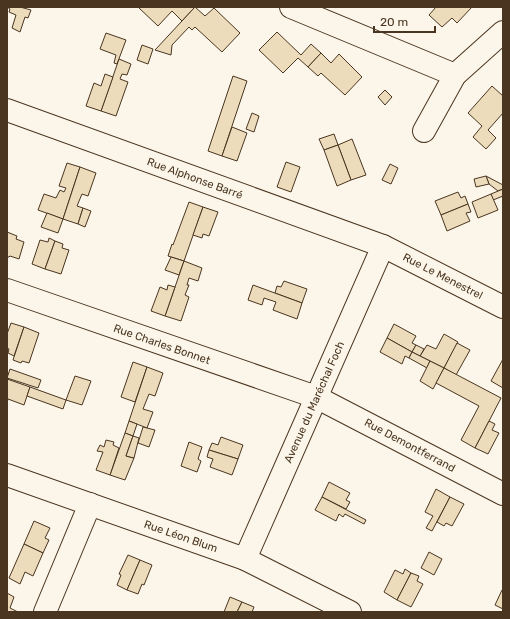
<svg xmlns="http://www.w3.org/2000/svg" width="510" height="619" viewBox="0 0 510 619" font-family="Rubik,sans-serif">
	<rect width="100%" height="100%" fill="#fbf6e9"/>
	<g fill="#ecdcbc" stroke="#4a3520">
		<polygon points="7,7 20,7 31,10 28,18 25,17 20,32 12,28 16,15 9,12 10,9"/>
		<polygon points="138,7 195,7 182,21 172,11 158,26"/>
		<polygon points="195,7 205,16 214,8 240,33 222,52 195,27 192,30 189,27 172,45 171,55 155,50"/>
		<polygon points="436,7 472,7 457,23 452,18 442,27 429,15"/>
		<polygon points="277,32 301,55 311,44 321,53 308,67 298,58 283,73 259,50"/>
		<polygon points="106,33 126,40 117,64 114,63 116,55 100,49"/>
		<polygon points="142,45 153,49 148,64 137,60"/>
		<polygon points="321,53 331,63 339,54 362,77 345,95 321,73 318,76 308,67"/>
		<polygon points="119,59 131,64 127,75 122,74 120,79 128,82 116,116 101,111"/>
		<polygon points="105,74 113,77 101,111 86,106 94,83 101,86"/>
		<polygon points="233,76 247,81 222,156 208,151"/>
		<polygon points="492,86 503,96 503,113 488,130 496,138 486,149 473,137 482,126 468,113"/>
		<polygon points="385,90 392,97 385,105 378,97"/>
		<polygon points="252,113 259,116 254,132 246,129"/>
		<polygon points="232,127 247,133 237,161 222,156"/>
		<polygon points="334,134 338,145 324,150 319,139"/>
		<polygon points="352,139 366,175 351,180 338,145"/>
		<polygon points="338,145 351,180 337,186 324,150"/>
		<polygon points="286,162 300,167 291,192 277,187"/>
		<polygon points="67,163 80,167 63,219 38,210 44,194 56,198 60,190 64,192 66,188 59,186"/>
		<polygon points="390,164 398,168 391,184 382,180"/>
		<polygon points="80,167 96,173 88,196 82,194 77,206 83,208 78,224 63,219"/>
		<polygon points="486,176 503,185 503,189 498,191 489,184"/>
		<polygon points="486,176 489,184 476,187 474,179"/>
		<polygon points="503,189 503,196 493,200 491,194"/>
		<polygon points="458,192 461,198 465,196 468,204 441,215 435,201"/>
		<polygon points="491,194 498,210 478,218 472,202"/>
		<polygon points="189,202 203,207 184,261 168,256 172,244 173,245"/>
		<polygon points="468,204 471,212 466,213 470,221 447,231 441,215"/>
		<polygon points="203,207 218,212 209,236 203,234 202,238 193,235"/>
		<polygon points="83,208 91,211 85,227 78,224"/>
		<polygon points="47,213 63,219 58,233 41,227"/>
		<polygon points="7,232 17,236 16,239 24,242 19,259 10,256 9,257 7,257"/>
		<polygon points="49,238 55,241 45,269 32,264 40,240 48,242"/>
		<polygon points="55,241 63,244 62,248 69,250 61,274 45,269"/>
		<polygon points="171,257 184,261 179,275 165,270"/>
		<polygon points="184,261 202,268 198,281 189,278 187,285 189,285 185,295 189,297 181,321 165,316"/>
		<polygon points="284,281 307,289 302,303 275,293 277,286 281,287"/>
		<polygon points="168,285 175,287 165,316 151,311 160,287 167,290"/>
		<polygon points="253,285 302,303 297,319 273,310 276,302 264,298 262,305 248,300"/>
		<polygon points="11,323 24,327 14,356 8,353 9,349 7,348 7,334"/>
		<polygon points="394,324 416,336 412,343 416,345 412,352 387,338"/>
		<polygon points="24,327 39,333 29,363 22,361 21,363 13,360"/>
		<polygon points="444,334 458,342 444,368 420,356 427,345 436,349"/>
		<polygon points="387,338 412,352 409,358 405,356 402,364 380,352"/>
		<polygon points="457,343 470,350 456,375 444,368"/>
		<polygon points="416,345 424,349 420,356 412,352"/>
		<polygon points="412,352 430,361 427,368 409,358"/>
		<polygon points="503,359 503,388 491,381"/>
		<polygon points="430,361 444,368 433,389 420,381"/>
		<polygon points="133,362 147,367 135,402 121,397"/>
		<polygon points="147,367 163,373 155,396 149,394 143,409 153,412 147,428 129,421"/>
		<polygon points="444,368 501,398 475,448 461,440 479,406 436,383"/>
		<polygon points="10,369 41,380 38,388 7,378"/>
		<polygon points="75,376 91,381 82,405 66,400"/>
		<polygon points="7,379 30,387 24,405 8,399 7,403"/>
		<polygon points="30,387 66,400 63,409 27,396"/>
		<polygon points="129,421 137,424 133,436 125,433"/>
		<polygon points="489,421 495,424 492,430 499,433 488,454 475,448"/>
		<polygon points="143,427 155,430 149,447 138,443"/>
		<polygon points="125,433 133,436 126,456 134,458 125,480 110,475"/>
		<polygon points="133,436 139,438 134,458 126,456"/>
		<polygon points="221,437 243,445 238,459 209,450 212,443 218,445"/>
		<polygon points="106,440 114,442 113,445 119,448 110,475 96,470 103,452 97,451 100,445 104,447"/>
		<polygon points="189,442 202,447 198,459 201,461 197,472 181,466"/>
		<polygon points="209,450 238,459 232,475 210,467 213,459 207,457"/>
		<polygon points="329,482 350,493 346,500 350,502 346,509 322,497"/>
		<polygon points="436,489 450,497 432,531 426,528 433,516 425,512"/>
		<polygon points="322,497 366,520 364,524 345,514 343,517 339,514 336,521 315,510"/>
		<polygon points="450,497 464,504 452,526 446,523 444,526 437,522"/>
		<polygon points="34,521 50,528 45,538 49,540 43,553 24,544"/>
		<polygon points="24,544 43,553 33,576 25,572 20,584 9,578"/>
		<polygon points="429,552 442,559 434,575 421,568"/>
		<polygon points="128,555 140,560 127,590 117,585 121,575 119,574"/>
		<polygon points="140,560 152,565 144,585 142,584 138,594 127,590"/>
		<polygon points="405,569 411,573 397,600 384,592 395,570 403,574"/>
		<polygon points="411,573 419,576 417,581 423,584 411,607 397,600"/>
		<polygon points="502,590 503,590 503,609 495,605"/>
		<polygon points="7,593 14,597 10,608 18,612 7,612"/>
		<polygon points="230,597 242,602 237,612 224,612"/>
		<polygon points="242,602 254,607 252,612 237,612"/>
	</g>
	<g fill="none" stroke-linecap="round" stroke-linejoin="round">
		<g stroke="#4a3520" stroke-width="24">
			<g id="minor">
				<polyline points="291,7 455,75"/>
				<polyline points="7,110 383,246 503,307"/>
				<polyline points="424,131 455,75 503,32"/>
				<polyline points="7,290 316,397 503,494"/>
				<polyline points="7,475 245,559 350,612"/>
				<polyline points="245,559 383,246"/>
				<polyline points="45,612 90,504"/>
			</g>
		</g>
		<use href="#minor" stroke="#fbf6e9" stroke-width="22"/>
	</g>
	<g text-anchor="middle" stroke-width="3" stroke-linejoin="round" paint-order="stroke">
		<g font-size="11" fill="#4a3520" stroke="#fbf6e9">
			<text transform="translate(195 178) rotate(20)" y="4">Rue Alphonse Barré</text>
			<text transform="translate(443 276) rotate(27)" y="4">Rue Le Menestrel</text>
			<text transform="translate(162 344) rotate(19)" y="4">Rue Charles Bonnet</text>
			<text transform="translate(314 402) rotate(-66)" y="4">Avenue du Maréchal Foch</text>
			<text transform="translate(410 445) rotate(28)" y="4">Rue Demontferrand</text>
			<text transform="translate(181 536) rotate(19)" y="4">Rue Léon Blum</text>
		</g>
	</g>
	<rect width="510" height="619" fill="none" stroke="#4a3520" stroke-width="16"/>
	<path d="M374 26v6h61v-6" fill="none" stroke="#4a3520" stroke-width="2"/>
	<text x="380" y="26" font-size="12" fill="#4a3520" stroke="#fbf6e9" stroke-width="3" paint-order="stroke">20 m</text>
</svg>
